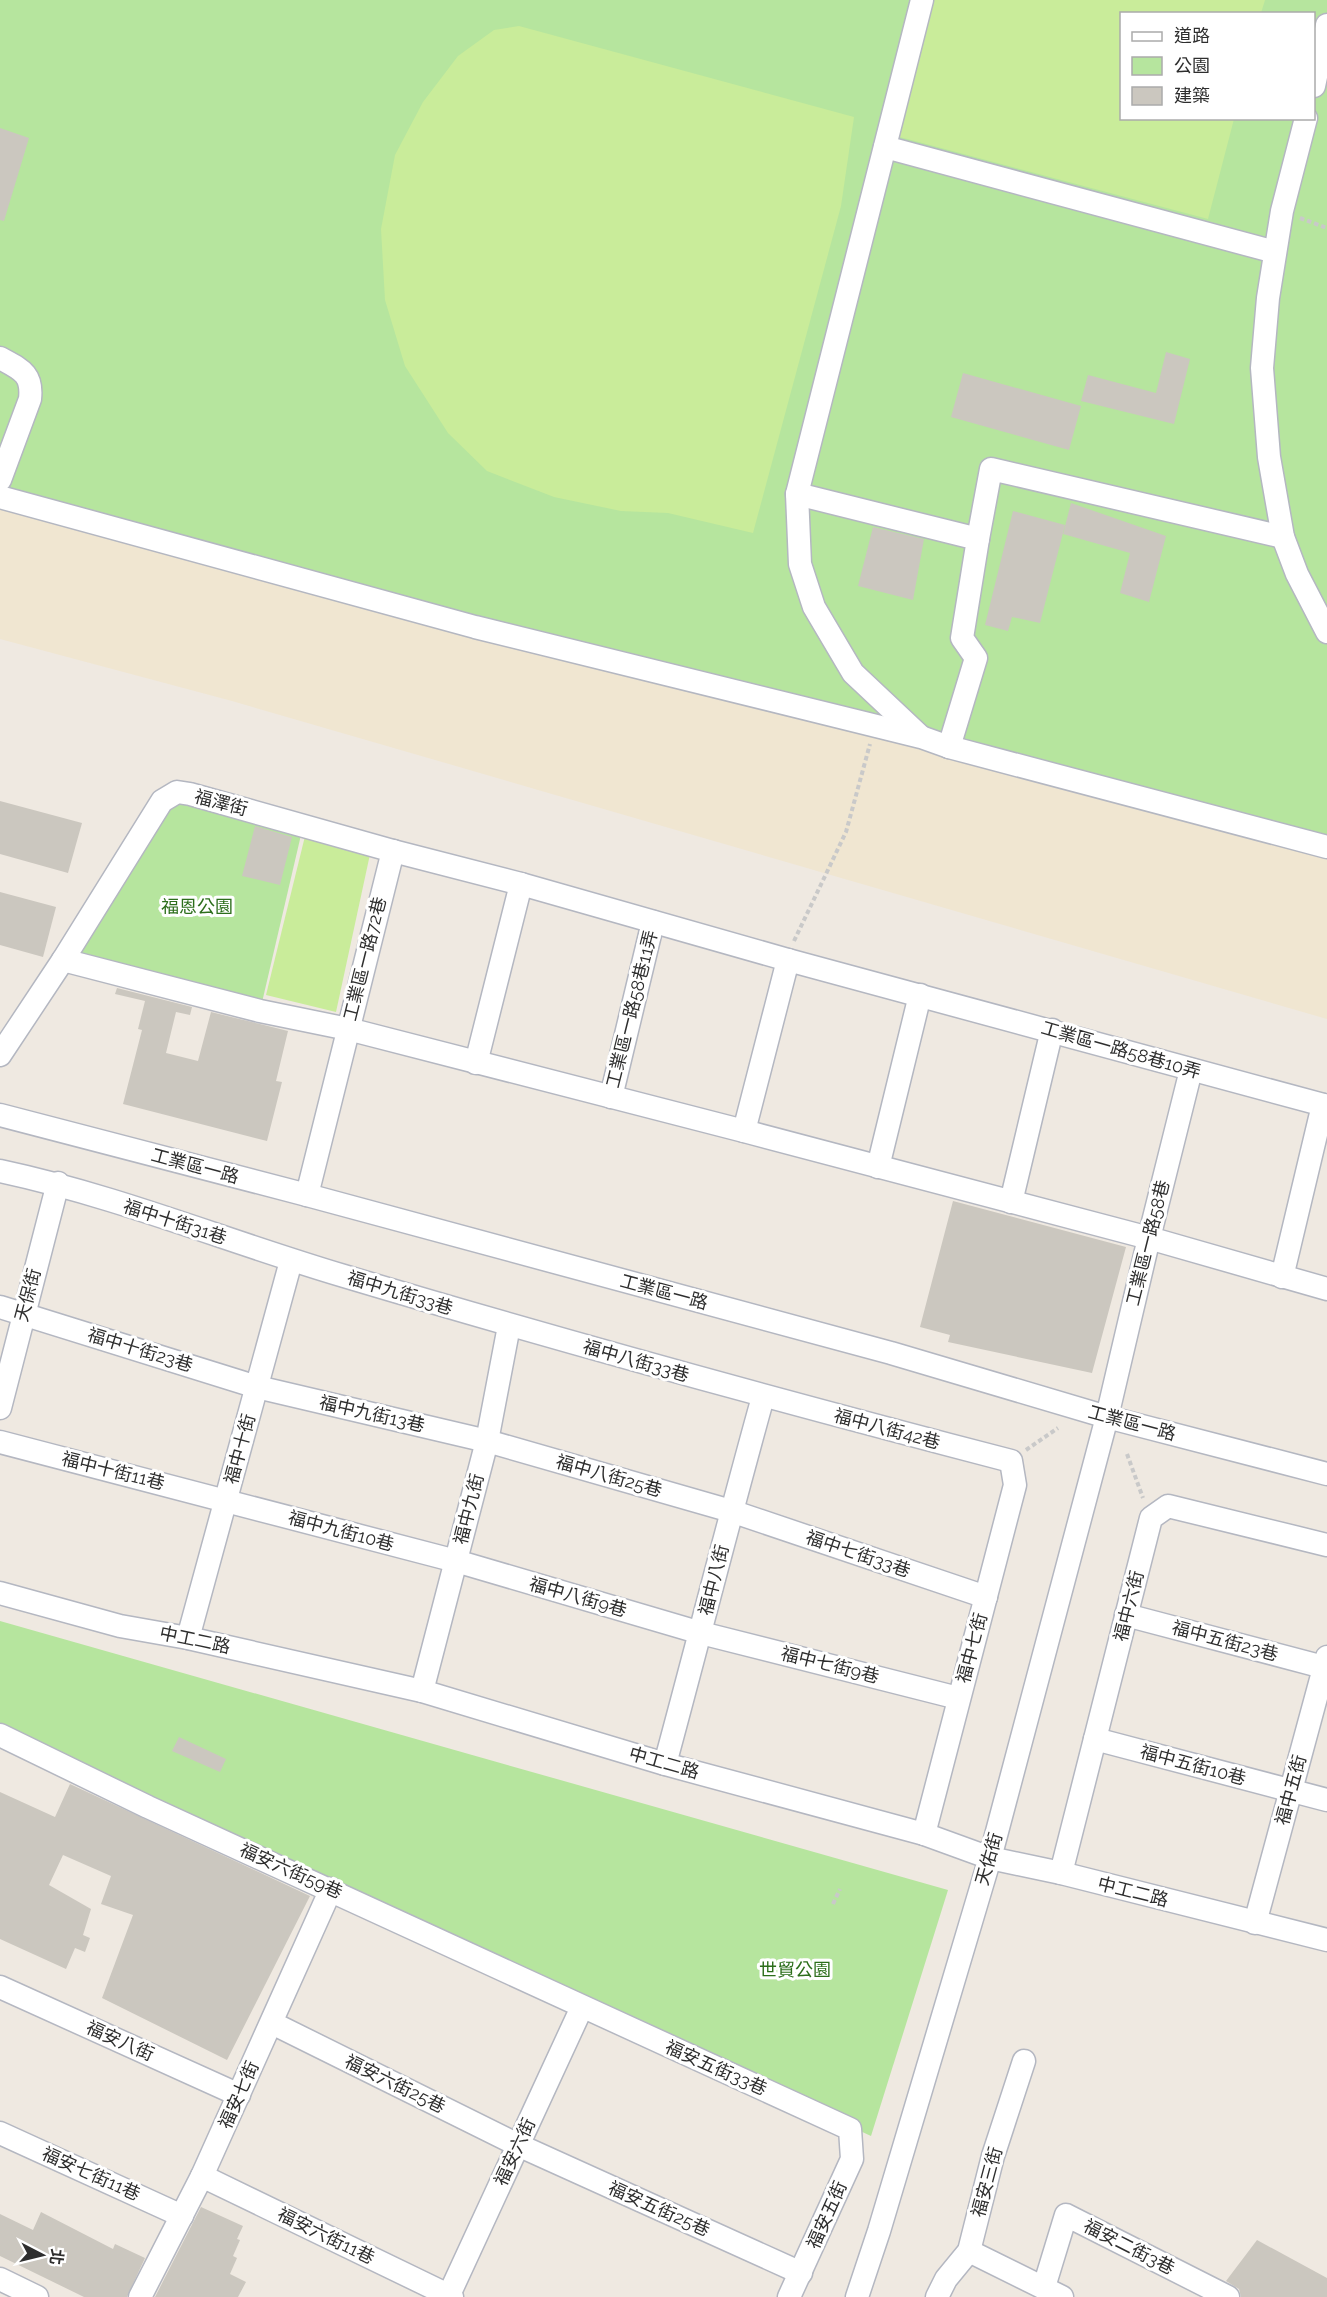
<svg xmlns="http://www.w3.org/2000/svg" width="1327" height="2297" viewBox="0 0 1327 2297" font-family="Raleway,'Noto Sans TC',sans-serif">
	<rect width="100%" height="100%" fill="#efe9e1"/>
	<path fill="#f0e6d1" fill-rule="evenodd" d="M0 0H1327V1019L232 701 0 639ZM1122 14H1314V118H1122Z"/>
	<g fill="#b6e59e">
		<polygon points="0,0 1327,0 1327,17 1314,75 1314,14 1122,14 1122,118 1314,118 1314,97 1327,50 1327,846 0,497"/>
		<polygon points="177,792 304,822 260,1011 63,960"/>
		<polygon points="0,1621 948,1890 871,2136 523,1975 0,1723"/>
	</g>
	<g fill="#c9ec9a">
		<polygon points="932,0 1265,0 1261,13 1122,14 1122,118 1234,119 1208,219 896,136"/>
		<polygon points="519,26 854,117 841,206 753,533 668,513 621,511 554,497 487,471 448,433 405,366 385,300 381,229 395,155 423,102 458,56 494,30"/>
		<polygon points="307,828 372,845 336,1012 266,995"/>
	</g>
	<g fill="#cbc7bf">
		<polygon points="0,128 29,138 4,221 0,220"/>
		<polygon points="1166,352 1190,359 1174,424 1081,401 1088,375 1156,393"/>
		<polygon points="963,373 1081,406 1069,450 951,417"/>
		<polygon points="1071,503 1166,536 1149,602 1120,593 1130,553 1063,534"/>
		<polygon points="1013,511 1065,525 1040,623 1012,617 1008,631 985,625"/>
		<polygon points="873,527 924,539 913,600 858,586"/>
		<polygon points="0,801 82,823 68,873 0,854"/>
		<polygon points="255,826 292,837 280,885 242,876"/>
		<polygon points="0,892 56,907 43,957 0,945"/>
		<polygon points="117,988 192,1007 190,1015 176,1012 166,1053 198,1061 211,1012 288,1031 276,1081 282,1082 267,1141 123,1104 142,1030 138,1029 145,1001 115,994"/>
		<polygon points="953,1201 1126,1247 1092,1373 948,1342 950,1335 920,1327"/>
		<polygon points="179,1737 226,1759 220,1772 172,1751"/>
		<polygon points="70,1784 310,1896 227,2060 102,1998 133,1915 101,1904 111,1876 63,1855 49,1885 91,1909 83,1935 90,1938 85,1952 75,1948 66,1969 0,1939 0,1792 55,1817"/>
		<polygon points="201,2207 243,2226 237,2239 240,2240 233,2256 237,2258 230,2274 246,2282 238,2297 155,2297"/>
		<polygon points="41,2212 113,2249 115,2244 145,2258 127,2297 84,2297 0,2256 0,2214 33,2230"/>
		<polygon points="1257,2240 1327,2278 1327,2297 1241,2297 1239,2289 1226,2281"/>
	</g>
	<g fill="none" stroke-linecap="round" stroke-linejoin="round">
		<g stroke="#b4b7c1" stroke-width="25">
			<g id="minor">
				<polyline points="1314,86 1327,25"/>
				<polyline points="1306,118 1282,211 1268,298 1262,368 1269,457 1283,537 1297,574 1327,632"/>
				<polyline points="885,147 1275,252"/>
				<path d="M0 358C20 369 33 373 30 399L0 480"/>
				<polyline points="797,494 978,539 962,638 976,658 949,747"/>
				<polyline points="0,497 475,627 921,737 949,747 1327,847"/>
				<polyline points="978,539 991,469 1283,537"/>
				<polyline points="920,736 853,673 814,607 800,564 797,494 922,0"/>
				<polyline points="63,960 260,1011 348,1029 744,1131 1149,1238 1327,1289"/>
				<polyline points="0,1055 63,960 162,801 177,792 190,794 393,851 521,884 788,960 1327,1106"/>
				<polyline points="476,1063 521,884"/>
				<polyline points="611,1097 653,922"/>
				<polyline points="0,1115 307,1195 891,1353 1107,1417 1327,1474"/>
				<polyline points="744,1131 788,960"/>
				<polyline points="878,1167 920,995"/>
				<path d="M0 1171C117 1196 229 1242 344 1276 565 1342 788 1403 1011 1461L1015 1485 924 1834"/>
				<polyline points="307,1195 393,851"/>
				<polyline points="1011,1202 1052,1030"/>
				<polyline points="1282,1277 1323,1105"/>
				<polyline points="0,1307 257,1387 487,1441 731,1511 986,1597"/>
				<polyline points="0,1408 58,1183"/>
				<polyline points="0,1442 456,1561 701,1633 958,1698"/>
				<polyline points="0,1593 120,1626 188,1638 422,1691 665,1764 924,1834 990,1858 1061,1873 1327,1940"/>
				<polyline points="1126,1615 1327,1668"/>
				<polyline points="188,1638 291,1261"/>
				<polyline points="422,1691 487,1441 509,1326"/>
				<polyline points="0,1735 148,1807 850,2129 852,2159 789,2297"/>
				<polyline points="1095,1739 1327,1800"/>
				<path d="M665 1764C698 1642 729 1519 763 1397"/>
				<polyline points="1061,1873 1151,1518 1168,1506 1327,1545"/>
				<polyline points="1255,1923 1327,1657"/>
				<polyline points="0,1987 239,2095"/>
				<polyline points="272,2023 518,2145 801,2273"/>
				<polyline points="0,2133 182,2216"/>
				<polyline points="202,2176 452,2297"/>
				<polyline points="969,2251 1062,2297"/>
				<polyline points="0,2279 37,2297"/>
				<polyline points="1044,2287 1066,2215 1228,2297"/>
				<polyline points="140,2297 202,2176 331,1889"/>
				<polyline points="448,2297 582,2007"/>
				<polyline points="857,2297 879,2231 990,1858 1107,1417 1149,1238 1191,1070"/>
				<polyline points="937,2297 946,2279 969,2251 993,2156 1024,2061"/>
			</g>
		</g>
		<g stroke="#c9c9c9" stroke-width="4" stroke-dasharray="4.5 3" stroke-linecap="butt">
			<polyline points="1300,218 1327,228"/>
			<polyline points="794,941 846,832 870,744"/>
			<polyline points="1026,1450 1058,1428"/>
			<polyline points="1127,1454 1143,1498"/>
			<polyline points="833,1904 840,1889"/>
		</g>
		<use href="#minor" stroke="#fff" stroke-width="22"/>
	</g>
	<g text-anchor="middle" stroke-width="6" stroke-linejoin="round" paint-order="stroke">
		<g font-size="18" fill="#2e2e2e" stroke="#fff">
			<text transform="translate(221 803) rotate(15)" y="6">福澤街</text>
			<text transform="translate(365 959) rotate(-76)" y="6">工業區一路72巷</text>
			<text transform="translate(632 1009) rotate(-76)" y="6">工業區一路58巷11弄</text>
			<text transform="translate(1121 1050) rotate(16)" y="6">工業區一路58巷10弄</text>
			<text transform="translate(195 1166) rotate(15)" y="6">工業區一路</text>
			<text transform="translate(175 1222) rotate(18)" y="6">福中十街31巷</text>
			<text transform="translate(1148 1243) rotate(-76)" y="6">工業區一路58巷</text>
			<text transform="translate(664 1292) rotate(15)" y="6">工業區一路</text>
			<text transform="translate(400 1293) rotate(17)" y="6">福中九街33巷</text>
			<text transform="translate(28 1295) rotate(-75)" y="6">天保街</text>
			<text transform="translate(140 1350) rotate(17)" y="6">福中十街23巷</text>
			<text transform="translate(636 1361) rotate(16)" y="6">福中八街33巷</text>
			<text transform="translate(372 1414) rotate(13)" y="6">福中九街13巷</text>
			<text transform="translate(1132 1423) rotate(15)" y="6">工業區一路</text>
			<text transform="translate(887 1429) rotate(15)" y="6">福中八街42巷</text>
			<text transform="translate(240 1449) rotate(-75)" y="6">福中十街</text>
			<text transform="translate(113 1471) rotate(14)" y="6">福中十街11巷</text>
			<text transform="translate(609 1476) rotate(16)" y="6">福中八街25巷</text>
			<text transform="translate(469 1509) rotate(-76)" y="6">福中九街</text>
			<text transform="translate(341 1531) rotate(15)" y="6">福中九街10巷</text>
			<text transform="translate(858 1554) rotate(19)" y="6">福中七街33巷</text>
			<text transform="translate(714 1580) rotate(-76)" y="6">福中八街</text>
			<text transform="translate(578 1597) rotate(16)" y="6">福中八街9巷</text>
			<text transform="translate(1129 1606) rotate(-76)" y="6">福中六街</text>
			<text transform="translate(195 1640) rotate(12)" y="6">中工二路</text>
			<text transform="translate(1225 1641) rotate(15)" y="6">福中五街23巷</text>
			<text transform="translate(972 1648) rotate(-75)" y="6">福中七街</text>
			<text transform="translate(830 1665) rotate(14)" y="6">福中七街9巷</text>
			<text transform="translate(664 1763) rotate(16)" y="6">中工二路</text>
			<text transform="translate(1193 1765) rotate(15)" y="6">福中五街10巷</text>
			<text transform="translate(1291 1790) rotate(-75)" y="6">福中五街</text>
			<text transform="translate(989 1859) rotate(-74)" y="6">天佑街</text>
			<text transform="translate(291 1871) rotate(24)" y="6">福安六街59巷</text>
			<text transform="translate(1133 1892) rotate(14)" y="6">中工二路</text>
			<text transform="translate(120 2041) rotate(24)" y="6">福安八街</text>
			<text transform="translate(716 2068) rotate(24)" y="6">福安五街33巷</text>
			<text transform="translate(395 2084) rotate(26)" y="6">福安六街25巷</text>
			<text transform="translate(239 2095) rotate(-66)" y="6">福安七街</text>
			<text transform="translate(515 2152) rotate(-65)" y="6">福安六街</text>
			<text transform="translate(91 2174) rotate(24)" y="6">福安七街11巷</text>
			<text transform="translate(987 2182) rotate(-75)" y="6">福安三街</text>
			<text transform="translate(659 2209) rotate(24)" y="6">福安五街25巷</text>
			<text transform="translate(827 2215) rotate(-66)" y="6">福安五街</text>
			<text transform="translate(326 2236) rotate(26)" y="6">福安六街11巷</text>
			<text transform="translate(1129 2247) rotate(27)" y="6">福安二街3巷</text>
		</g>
		<g font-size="18" fill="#2c6e1b" stroke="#fff">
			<text x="197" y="913">福恩公園</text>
			<text x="795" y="1976">世貿公園</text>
		</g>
	</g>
	<rect x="1120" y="12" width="195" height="108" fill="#ffffff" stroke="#ababab" stroke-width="1.5"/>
	<rect x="1132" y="32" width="30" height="9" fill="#ffffff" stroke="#ababab" stroke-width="1.5"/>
	<text x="1174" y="42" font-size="18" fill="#2e2e2e">道路</text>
	<rect x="1132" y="57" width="30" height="18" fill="#b6e59e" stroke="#ababab" stroke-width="1.5"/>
	<text x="1174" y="72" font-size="18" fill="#2e2e2e">公園</text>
	<rect x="1132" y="87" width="30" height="18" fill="#cbc7bf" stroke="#ababab" stroke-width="1.5"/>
	<text x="1174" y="102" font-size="18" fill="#2e2e2e">建築</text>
	<g transform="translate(42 2255) rotate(97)" stroke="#ffffff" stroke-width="4.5" paint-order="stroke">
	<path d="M0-4.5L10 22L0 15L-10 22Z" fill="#2e2e2e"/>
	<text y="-9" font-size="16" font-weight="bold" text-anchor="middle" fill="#2e2e2e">北</text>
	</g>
</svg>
